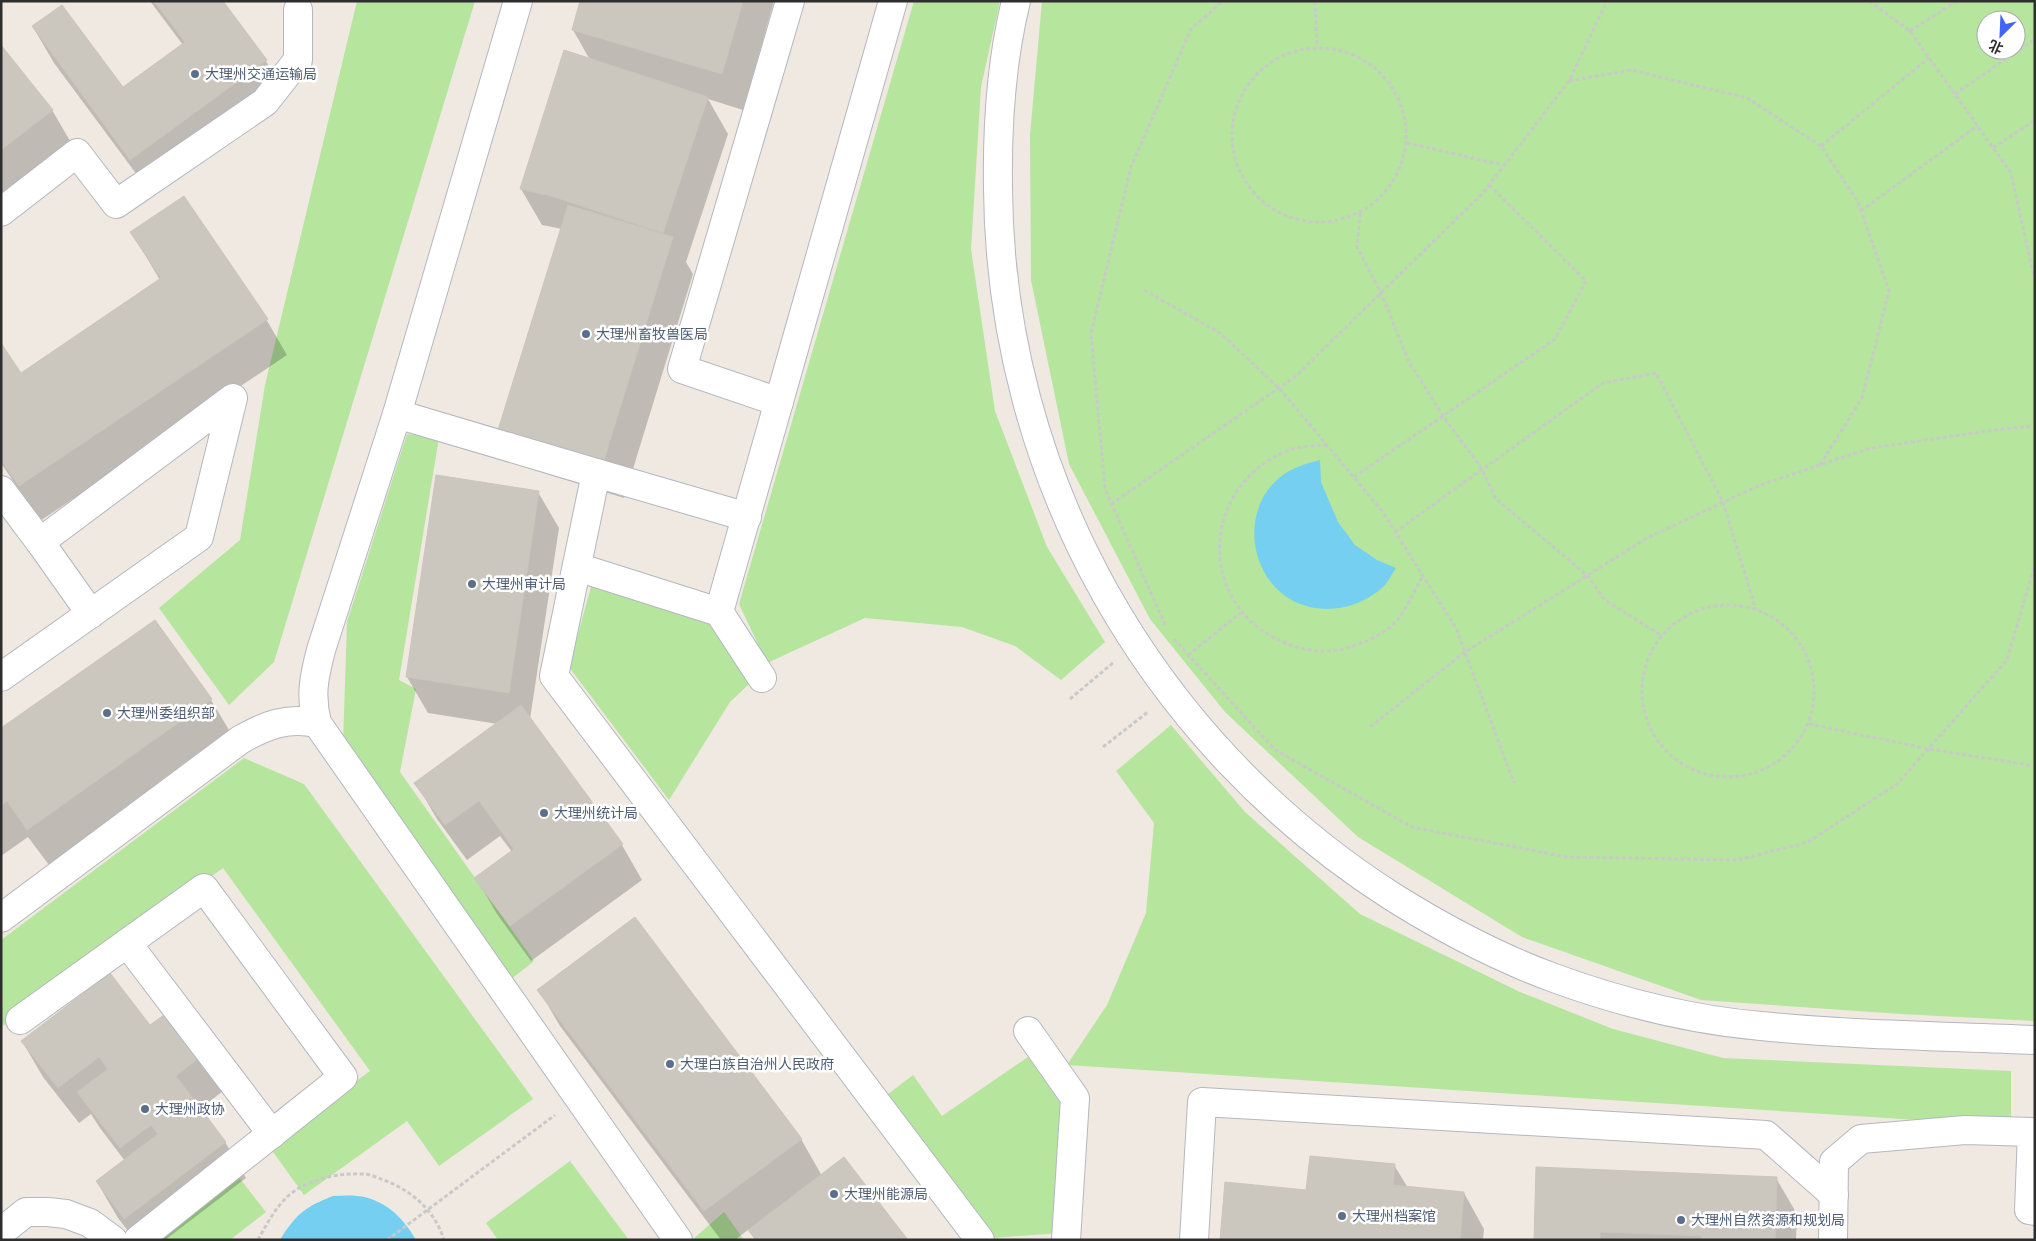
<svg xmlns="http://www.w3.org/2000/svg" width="2036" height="1241" viewBox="0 0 2036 1241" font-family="Commissioner,'Noto Sans SC',sans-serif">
	<rect width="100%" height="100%" fill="#efe9e1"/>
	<g fill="#b6e59e" fill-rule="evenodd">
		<polygon points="357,1 475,1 274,662 229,705 159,608 240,540 265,385"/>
		<polygon points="914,1 1000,1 981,87 971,249 995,411 1047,547 1105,642 1061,680 1015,646 962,627 865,618 767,663 739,604"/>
		<path d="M1042 1H2035V1021L1901 1014 1701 1000 1522 937 1358 837 1225 712 1150 619 1069 464 1031 280 1030 135ZM1986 20H2016V50H1986Z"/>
		<polygon points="407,434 439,438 399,680 416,689 400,772 534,961 510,980 343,744 347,622"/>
		<polygon points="592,583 711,621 750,683 730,702 669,800 569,667"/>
		<polygon points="1171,725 1245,812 1360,914 1520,992 1613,1029 1723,1058 2011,1071 2011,1126 1067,1065 1107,1005 1146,913 1154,823 1116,771"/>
		<polygon points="244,758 304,784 533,1099 439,1166 407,1121 304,1195 268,1145 370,1071 223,868 1,1027 1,940"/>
		<polygon points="1028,1057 1064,1108 1060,1233 991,1238 879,1101 913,1075 942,1116"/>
		<polygon points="570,1161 629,1240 498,1240 486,1223"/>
		<polygon points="233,1170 266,1212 230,1240 165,1240 157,1228"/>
		<polygon points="724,1212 744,1240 692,1240"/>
	</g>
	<g fill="#75cff0">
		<path d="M1320 460 1321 482 1338 522 1355 545 1377 560 1396 568C1392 574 1388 582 1383 587 1354 614 1305 618 1276 588 1247 558 1246 506 1279 478 1291 468 1305 464 1320 460Z"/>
		<path d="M333 1196C341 1196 349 1195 357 1196 383 1198 404 1218 416 1240H280C296 1214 305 1207 333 1196Z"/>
	</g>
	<g fill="#0003">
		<polygon points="150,1 222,1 266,61 286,97 152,195 54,63 33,27 122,89 183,45"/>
		<polygon points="582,1 774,1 743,110 708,99 728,134 686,262 693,274 624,498 521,466 500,430 562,229 542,225 521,189 590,60 573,30"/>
		<polygon points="1,47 52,110 73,146 1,202"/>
		<polygon points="132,233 266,319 287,355 40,521 1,463 1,346 21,374 160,280"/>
		<polygon points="437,476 538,492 559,528 530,719 622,845 642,880 531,961 497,914 476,878 512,852 500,836 467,860 437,819 416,783 498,724 428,713 407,677"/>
		<polygon points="211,700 232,735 49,865 28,837 1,856 1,730"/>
		<polygon points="539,990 801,1139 822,1176 906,1240 755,1240 749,1229 735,1240 721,1240 560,1026"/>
		<polygon points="174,1009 228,1087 200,1109 225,1142 246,1178 165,1240 135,1240 118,1218 97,1182 125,1161 100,1128 91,1114 79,1123 43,1077 22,1041 150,1027"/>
		<polygon points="1394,1165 1408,1188 1464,1193 1484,1229 1483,1240 1221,1240"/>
		<polygon points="1776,1178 1797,1214 1796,1240 1535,1240"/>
	</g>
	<g fill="#cbc7bf" stroke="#cbc5ba">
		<polygon points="154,1 223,1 267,60 130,160 32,26 62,5 123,87 185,42"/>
		<polygon points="580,1 743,1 722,74 572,30"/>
		<polygon points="1,45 53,110 1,150"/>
		<polygon points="564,50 708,97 663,233 551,196 520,189"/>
		<polygon points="184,196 268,319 19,486 1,460 1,343 21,373 161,278 130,232"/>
		<polygon points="568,205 673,237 603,463 498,430"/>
		<polygon points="436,475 539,491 509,693 406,677"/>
		<polygon points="155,620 212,699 27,830 7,801 1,805 1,728"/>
		<polygon points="521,705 623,844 510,926 474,878 514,849 479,801 445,825 414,783"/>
		<polygon points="635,917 802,1139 704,1211 537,990"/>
		<polygon points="110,973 150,1025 175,1007 208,1051 176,1076 226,1142 124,1219 96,1181 158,1134 151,1125 120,1148 77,1092 108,1069 99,1057 58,1088 21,1041"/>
		<polygon points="1310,1156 1395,1164 1393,1185 1464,1192 1460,1240 1220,1240 1225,1182 1306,1190"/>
		<polygon points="844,1157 908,1240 756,1240 748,1230"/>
		<polygon points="1536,1167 1777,1177 1775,1240 1701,1240 1702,1236 1600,1232 1600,1240 1534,1240"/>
	</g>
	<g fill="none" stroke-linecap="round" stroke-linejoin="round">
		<g stroke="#b4b7c1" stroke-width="30">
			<g id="minor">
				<path d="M518 1 397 414 321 650C314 677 310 695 317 723L678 1240"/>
				<path d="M1016 1C1001 62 997 126 998 188 1000 477 1150 742 1393 897 1444 929 1497 957 1554 978 1620 1002 1691 1020 1761 1026 1852 1035 1944 1036 2035 1040"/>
				<polyline points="1,212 77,153 116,204 265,102 298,60 298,10"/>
				<polyline points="779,402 682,369 790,1"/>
				<polyline points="397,414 596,473 554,676 980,1240"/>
				<polyline points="596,473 747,517"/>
				<polyline points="1,490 40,542"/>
				<polyline points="577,567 719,612"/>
				<polyline points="1,677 199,537 233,398 40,542 91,614"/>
				<polyline points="762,678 719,612 893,1"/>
				<path d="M1 918 240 740C266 725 287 717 317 723"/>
				<polyline points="127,943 272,1134"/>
				<polyline points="20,1020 204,888 343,1077 138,1240"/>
				<polyline points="1028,1031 1075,1098 1066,1240"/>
				<polyline points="1,1232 26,1212 48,1212 66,1214 90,1223 113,1240"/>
				<polyline points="1194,1240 1202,1102 1766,1135 1834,1195"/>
				<polyline points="1833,1240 1834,1162 1861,1139 1965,1130 2032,1132 2029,1210 2035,1211"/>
			</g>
		</g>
		<g stroke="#c9c9c9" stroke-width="3" stroke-dasharray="4 2.5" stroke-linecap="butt">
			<polyline points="1315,1 1317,47"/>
			<polyline points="1869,1 1910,31 2011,173 2035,282"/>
			<polyline points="1910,31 1957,1"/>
			<circle cx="1319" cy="135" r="87"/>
			<polyline points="1569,81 1631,70 1747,98 1821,146 1858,202 1889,291 1862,398 1820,465"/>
			<polyline points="1955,94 2035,39"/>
			<polyline points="1407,143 1503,165"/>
			<polyline points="1821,146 1929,58"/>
			<polyline points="1993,148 2035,120"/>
			<polyline points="1861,211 1977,126"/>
			<polyline points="1360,213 1357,247 1381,293 1409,362 1443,416 1482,469 1496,499 1587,575 1605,600 1662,636"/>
			<polyline points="1144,290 1220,333 1279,388 1382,511 1456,628 1514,783"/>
			<path d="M1327 445C1315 446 1300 446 1289 450 1196 487 1196 612 1291 645 1310 652 1331 653 1350 647 1367 642 1387 633 1399 618 1408 606 1415 589 1423 576"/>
			<polyline points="1354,477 1555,339 1586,281 1489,185"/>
			<polyline points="1111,504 1296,376 1482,194 1569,81 1607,1"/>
			<polyline points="1395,532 1603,383 1656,373 1723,502 1756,610"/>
			<circle cx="1728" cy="691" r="86"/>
			<polyline points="1165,625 1105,489 1091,333 1131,167 1191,29 1223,1"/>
			<polyline points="1174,639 1275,750 1412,827 1566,857 1738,860 1808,842 1897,784 2007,660 2035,564"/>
			<polyline points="1188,655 1242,612"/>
			<polyline points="1070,699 1114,662"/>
			<polyline points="1809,724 1929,749 2035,766"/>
			<polyline points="1370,727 1465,652 1647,538 1760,485 1871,448 2002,429 2035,426"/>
			<polyline points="1103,747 1149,711"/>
			<path d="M258 1240C269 1220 280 1198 301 1187 320 1177 341 1173 363 1174 369 1174 376 1177 381 1179 410 1189 435 1210 444 1240"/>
			<polyline points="387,1240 555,1115"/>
		</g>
		<use href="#minor" stroke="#fff" stroke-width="28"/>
	</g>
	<g fill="#5c6f8a" stroke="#fff" stroke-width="2">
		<circle cx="195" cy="74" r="5"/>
		<circle cx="586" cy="334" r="5"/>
		<circle cx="472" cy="584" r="5"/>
		<circle cx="107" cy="713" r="5"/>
		<circle cx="544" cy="813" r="5"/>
		<circle cx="670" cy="1064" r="5"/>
		<circle cx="145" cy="1109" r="5"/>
		<circle cx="834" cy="1194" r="5"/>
		<circle cx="1342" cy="1216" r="5"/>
		<circle cx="1681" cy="1220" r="5"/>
	</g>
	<g text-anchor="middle" stroke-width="5" stroke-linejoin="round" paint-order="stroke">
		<g font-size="14" fill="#4e5e75" stroke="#fff" text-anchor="start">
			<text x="205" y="79">大理州交通运输局</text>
			<text x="596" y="339">大理州畜牧兽医局</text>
			<text x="482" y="589">大理州审计局</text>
			<text x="117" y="718">大理州委组织部</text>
			<text x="554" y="818">大理州统计局</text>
			<text x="680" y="1069">大理白族自治州人民政府</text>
			<text x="155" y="1114">大理州政协</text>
			<text x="844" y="1199">大理州能源局</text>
			<text x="1352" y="1221">大理州档案馆</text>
			<text x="1691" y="1225">大理州自然资源和规划局</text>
		</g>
	</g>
	<rect width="2036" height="1241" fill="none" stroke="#2e2e2e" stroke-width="5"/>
	<g transform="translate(2001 35) rotate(204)"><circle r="24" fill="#ffffff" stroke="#ababab"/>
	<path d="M0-4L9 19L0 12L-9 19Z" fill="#4264fb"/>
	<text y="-8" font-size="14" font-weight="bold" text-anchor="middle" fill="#2e2e2e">北</text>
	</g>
</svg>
